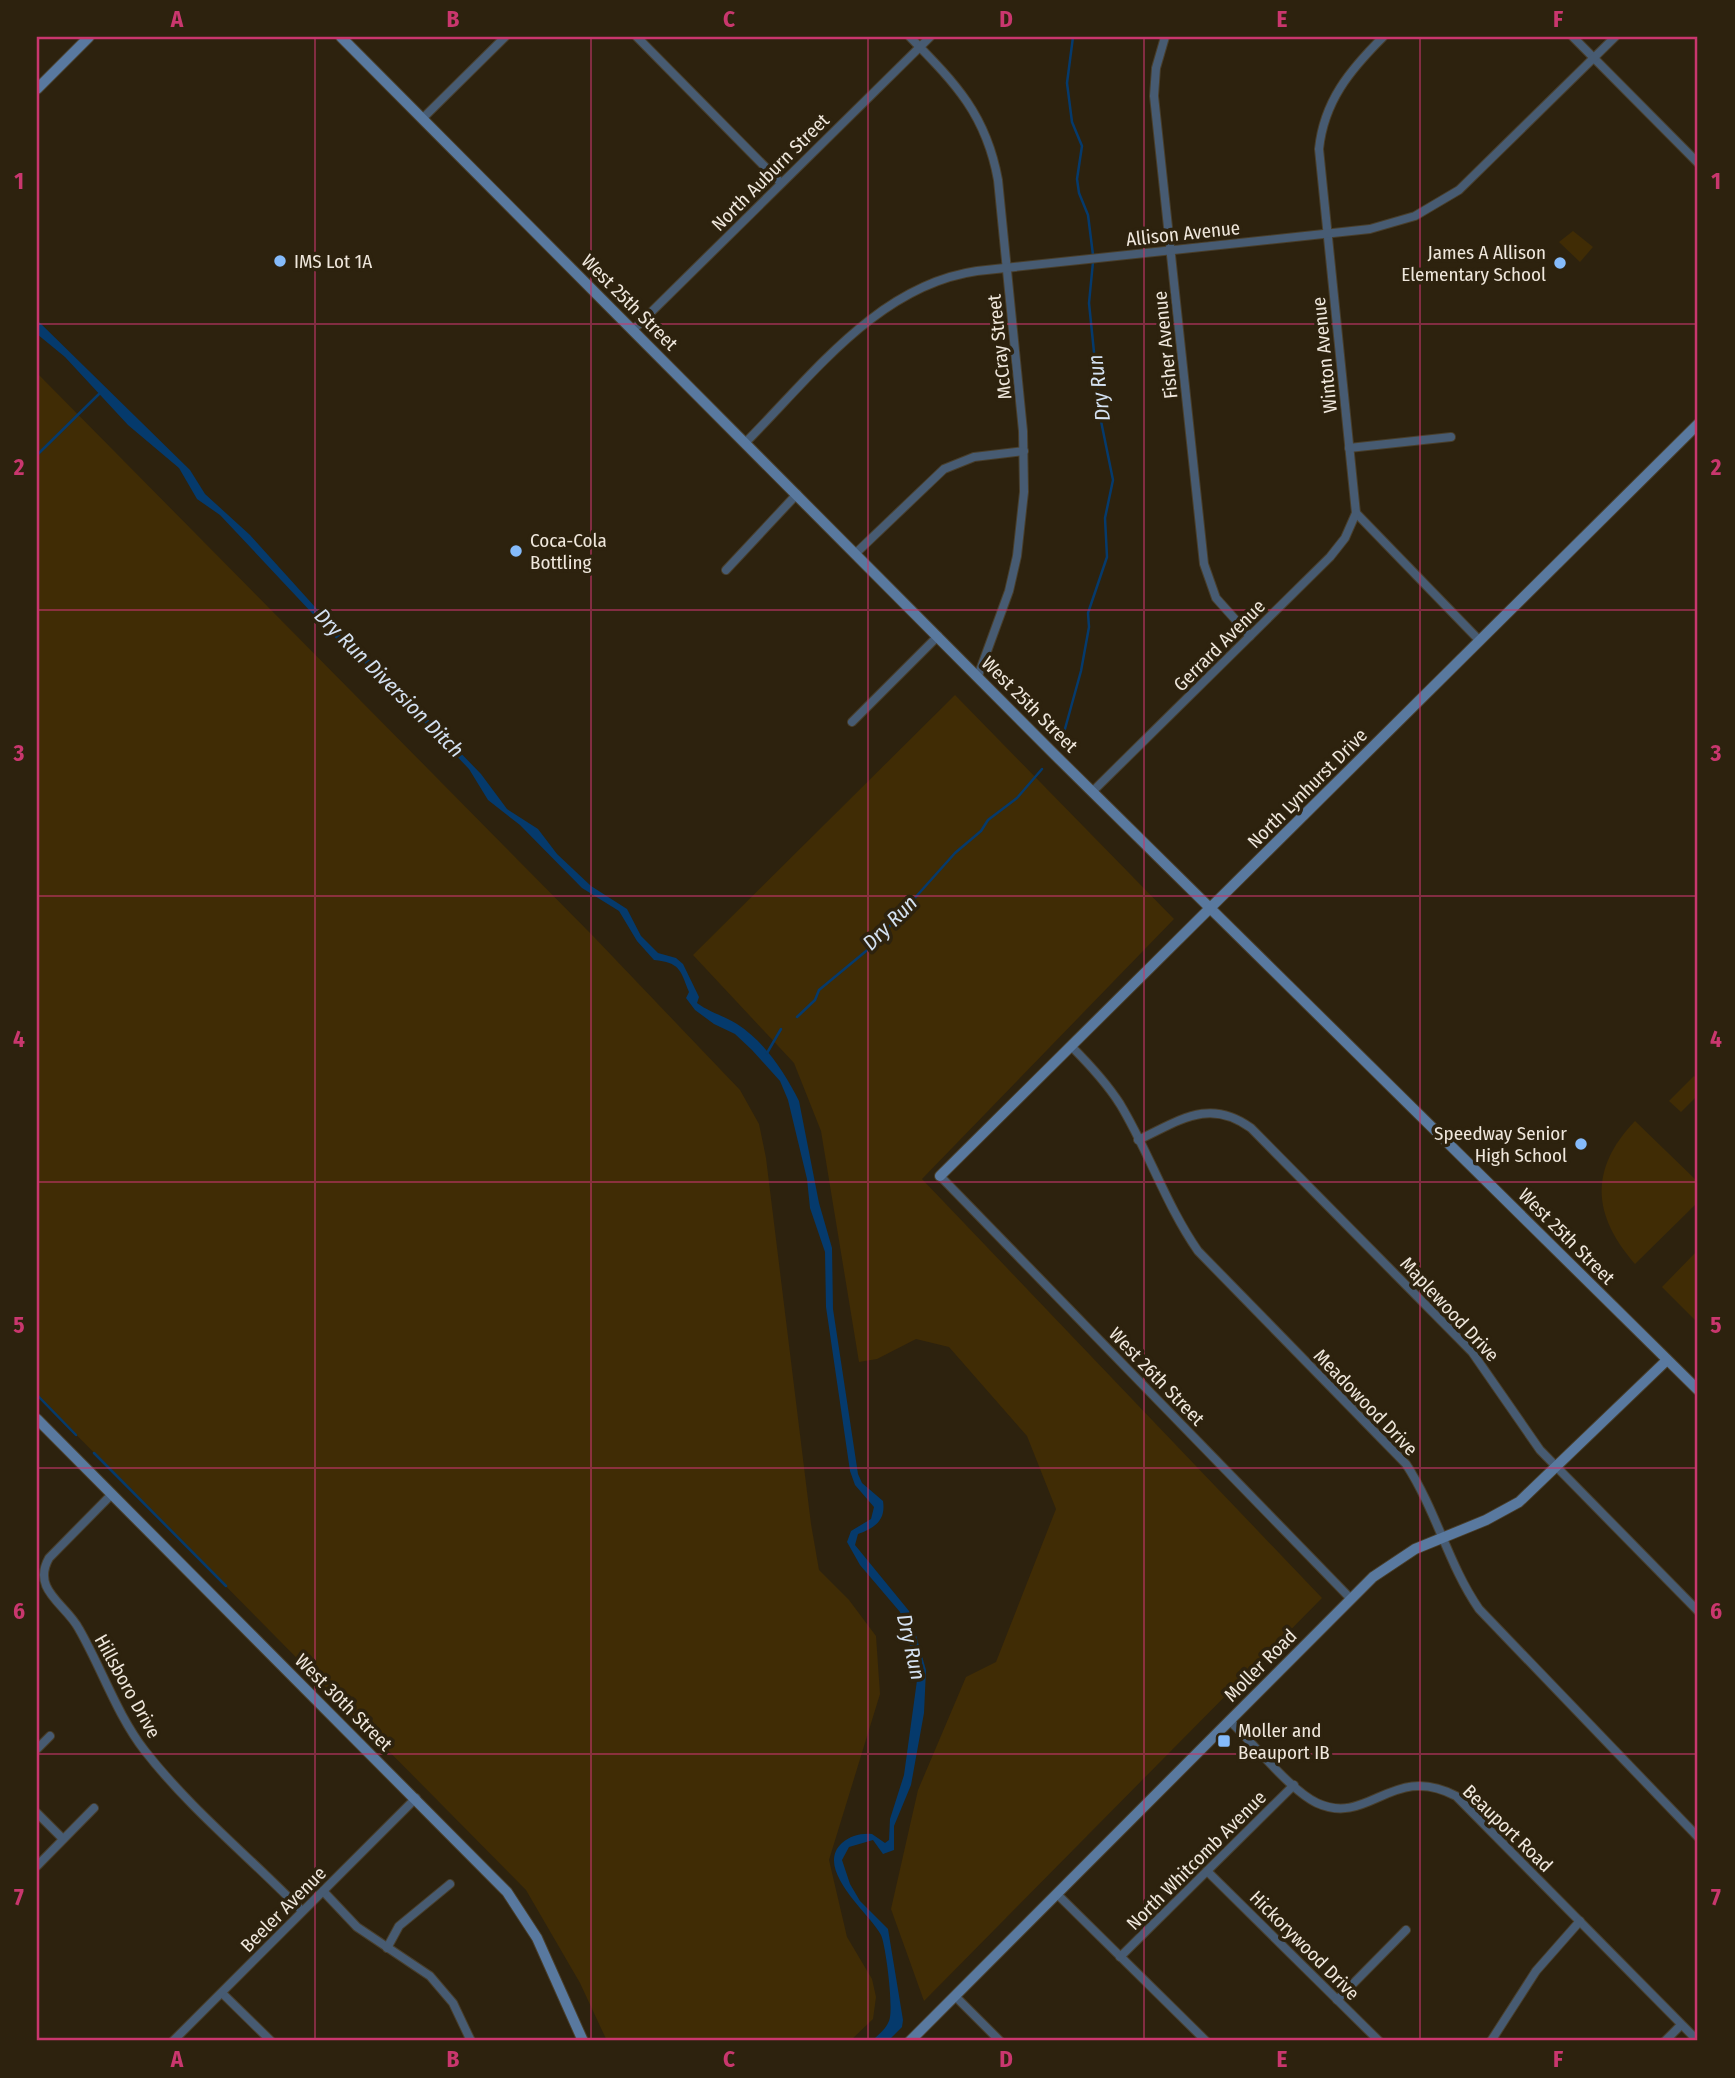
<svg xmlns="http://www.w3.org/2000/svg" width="1735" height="2078" viewBox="0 0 1735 2078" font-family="'Fira Sans Condensed',sans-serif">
	<rect width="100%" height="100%" fill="#2d220e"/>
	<g fill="#402c05">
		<polygon points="1573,231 1593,247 1580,262 1559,242"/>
		<polygon points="37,373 593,936 740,1090 759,1124 766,1158 811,1524 819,1570 849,1600 876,1636 880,1694 829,1860 847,1937 872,1979 876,1997 873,2019 850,2041 607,2041 580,1983 526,1890 37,1395"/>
		<polygon points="955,695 1174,919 922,1179 1322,1598 924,2001 891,1909 918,1790 966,1677 996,1662 1056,1509 1027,1436 949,1347 916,1339 877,1359 859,1362 821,1131 794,1063 693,955"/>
		<polygon points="1694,1076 1698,1080 1698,1095 1681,1112 1669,1101"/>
		<path d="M1635 1121 1698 1182V1202L1635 1264C1592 1215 1589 1169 1635 1121Z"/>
		<polygon points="1698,1250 1698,1323 1662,1287"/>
	</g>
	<path fill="#053a6c" d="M37 320 190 470 205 494 250 535 344 639 392 678 416 707 481 774 507 809 538 829 557 854 591 886 627 909 641 936 658 953 676 958 683 964 699 997 697 1003C709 1012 724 1016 737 1024 764 1041 785 1073 799 1101L819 1203 832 1248 833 1309 858 1474 862 1483 883 1501C886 1520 875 1528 858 1534L855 1545 909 1611 926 1670 924 1713 911 1785 894 1826V1850L883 1854 873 1840 849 1847 842 1860 850 1884 860 1901 888 1929 903 2020 902 2027 888 2041H872C878 2035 886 2029 889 2021 894 2010 886 1946 881 1935 871 1915 813 1869 842 1843 850 1836 861 1833 872 1834L885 1843 889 1840 890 1819 904 1775 918 1673 900 1612 860 1565 847 1542 851 1531 871 1519 874 1507 855 1485 850 1471 826 1307 825 1252 810 1208 807 1179 788 1100 780 1081 752 1050 735 1034 714 1024 695 1010 686 998 689 992C680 969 680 963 654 960L637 941 619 911 582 888 520 825 488 800 469 769 425 723 411 713 393 686 342 645 220 515 197 499 179 468 128 425 65 357 37 334Z"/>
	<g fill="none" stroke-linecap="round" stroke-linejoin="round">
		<g stroke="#053a6c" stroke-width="2.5">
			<polyline points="1073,37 1067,83 1072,122 1082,146 1077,179 1079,193 1088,215 1093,255"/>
			<polyline points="37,455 99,394"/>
			<polyline points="1063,736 1081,671 1089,627 1088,613 1107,557 1105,518 1113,480 1101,421 1089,303 1093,262"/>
			<polyline points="797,1017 815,1000 819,990 871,947 955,853 981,831 988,820 1017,798 1042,769"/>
			<polyline points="767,1053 781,1029"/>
			<polyline points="37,1395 76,1435"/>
			<polyline points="94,1453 226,1586"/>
		</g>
		<g stroke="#483e2b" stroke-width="10">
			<g id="street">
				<polyline points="637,37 781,183"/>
				<path d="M910 37C955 83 986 114 998 180L1023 431 1024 492 1017 556 1009 591 978 676"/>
				<polyline points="1165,37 1156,68 1154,96 1204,564 1216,598 1250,636"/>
				<path d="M1383 37C1350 70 1324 101 1319 149L1356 513 1480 641"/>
				<polyline points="1573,37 1698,163"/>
				<polyline points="423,118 505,37"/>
				<polyline points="633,330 930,37"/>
				<path d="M745 443C812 376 878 285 977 271L1370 229 1415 216 1459 190 1615 37"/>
				<polyline points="1349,448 1451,437"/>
				<polyline points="856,553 944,469 974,457 1024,451"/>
				<polyline points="726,570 797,494"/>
				<polyline points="852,722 938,636"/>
				<polyline points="1092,792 1330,557 1345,538 1356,513"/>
				<path d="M1071 1046C1089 1064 1106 1082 1120 1104 1149 1152 1166 1205 1198 1251L1406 1464C1437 1512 1448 1564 1479 1609L1698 1837"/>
				<path d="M1138 1140C1179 1121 1209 1097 1251 1128L1472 1352 1540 1450 1698 1611"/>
				<polyline points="940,1176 1351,1599"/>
				<path d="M112 1494 49 1558C31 1590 66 1604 79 1629 102 1669 117 1715 145 1751 191 1810 251 1858 302 1911"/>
				<path d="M1230 1721C1252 1742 1291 1791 1317 1803 1369 1827 1392 1762 1456 1796L1698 2041"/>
				<polyline points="37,1749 50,1736"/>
				<polyline points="37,1813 63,1839"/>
				<polyline points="37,1866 94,1808"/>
				<polyline points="1207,1871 1379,2041"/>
				<polyline points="323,1891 357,1927 430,1976 453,2003 471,2041"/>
				<polyline points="1057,1894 1206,2041"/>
				<polyline points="387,1948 399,1926 450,1884"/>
				<polyline points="1120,1957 1294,1785"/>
				<polyline points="222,1993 271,2041"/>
				<polyline points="955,1996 1000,2041"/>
				<polyline points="1337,2000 1406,1930"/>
				<polyline points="173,2041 416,1798"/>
				<polyline points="1491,2041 1536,1971 1580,1921"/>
				<polyline points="1665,2041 1681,2025"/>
			</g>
		</g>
		<g stroke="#483e2b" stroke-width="12">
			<g id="secondary">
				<polyline points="341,37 1054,754 1698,1390"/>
				<polyline points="37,89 89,37"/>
				<polyline points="940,1176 1698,424"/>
				<polyline points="37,1419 507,1892 537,1938 583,2041"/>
				<polyline points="910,2041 1373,1577 1415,1549 1486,1520 1519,1502 1667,1360"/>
			</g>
		</g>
		<use href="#street" stroke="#475b72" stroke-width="8"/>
		<use href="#secondary" stroke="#59799f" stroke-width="10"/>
	</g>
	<path fill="none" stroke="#c9376e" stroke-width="2" stroke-opacity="0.55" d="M315 37V2041M591 37V2041M868 37V2041M1144 37V2041M1420 37V2041M37 324H1698M37 610H1698M37 896H1698M37 1182H1698M37 1468H1698M37 1754H1698"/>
	<g fill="#85bbfb" stroke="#2d220e" stroke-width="2.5">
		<circle cx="280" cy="261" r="7"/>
		<circle cx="1560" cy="263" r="7"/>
		<circle cx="516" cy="551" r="7"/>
		<circle cx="1581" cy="1144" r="7"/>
		<rect x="1217" y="1734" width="14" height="14" rx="3.5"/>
	</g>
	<g text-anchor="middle" stroke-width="7" stroke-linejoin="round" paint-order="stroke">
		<g font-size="19" fill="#efe7dc" stroke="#2d220e">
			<text transform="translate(770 172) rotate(-45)" y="7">North Auburn Street</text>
			<text transform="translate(1183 233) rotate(-6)" y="7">Allison Avenue</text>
			<text transform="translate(630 302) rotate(45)" y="7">West 25th Street</text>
			<text transform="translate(1165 345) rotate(-96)" y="7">Fisher Avenue</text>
			<text transform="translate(999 347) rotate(-96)" y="7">McCray Street</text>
			<text transform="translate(1324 355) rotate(-96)" y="7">Winton Avenue</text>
			<text transform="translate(1219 645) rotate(-45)" y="7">Gerrard Avenue</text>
			<text transform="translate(1030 704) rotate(45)" y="7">West 25th Street</text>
			<text transform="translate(1307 788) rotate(-45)" y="7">North Lynhurst Drive</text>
			<text transform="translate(1567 1236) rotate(45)" y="7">West 25th Street</text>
			<text transform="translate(1450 1309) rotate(47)" y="7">Maplewood Drive</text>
			<text transform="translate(1157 1376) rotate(46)" y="7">West 26th Street</text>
			<text transform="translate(1366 1402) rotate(46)" y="7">Meadowood Drive</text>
			<text transform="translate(1260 1665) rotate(-45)" y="7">Moller Road</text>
			<text transform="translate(128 1686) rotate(61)" y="7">Hillsboro Drive</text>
			<text transform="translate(344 1702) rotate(45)" y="7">West 30th Street</text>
			<text transform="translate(1508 1828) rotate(44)" y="7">Beauport Road</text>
			<text transform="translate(1196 1860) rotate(-45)" y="7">North Whitcomb Avenue</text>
			<text transform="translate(283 1909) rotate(-45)" y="7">Beeler Avenue</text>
			<text transform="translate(1305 1945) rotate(45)" y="7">Hickorywood Drive</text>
		</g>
		<g font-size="19" fill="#efe7dc" stroke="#2d220e" text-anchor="start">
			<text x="1546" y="259" text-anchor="end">James A Allison<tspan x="1546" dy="22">Elementary School</tspan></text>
			<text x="294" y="268">IMS Lot 1A</text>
			<text x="530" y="547">Coca-Cola<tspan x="530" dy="22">Bottling</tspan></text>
			<text x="1567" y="1140" text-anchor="end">Speedway Senior<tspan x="1567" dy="22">High School</tspan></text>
			<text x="1238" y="1737">Moller and<tspan x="1238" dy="22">Beauport IB</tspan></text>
		</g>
		<g font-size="21" font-style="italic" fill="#d4e1f1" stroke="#2d220e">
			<text transform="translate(1099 388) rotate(-97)" y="7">Dry Run</text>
			<text transform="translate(389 683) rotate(45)" y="7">Dry Run Diversion Ditch</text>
			<text transform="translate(890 923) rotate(-45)" y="7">Dry Run</text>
			<text transform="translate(911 1647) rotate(77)" y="7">Dry Run</text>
		</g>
	</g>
	<rect width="1735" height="2078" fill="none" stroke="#2d220e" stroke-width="77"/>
	<rect x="38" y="38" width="1658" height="2001" fill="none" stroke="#c9376e" stroke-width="2.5"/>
	<g font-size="23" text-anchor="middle" font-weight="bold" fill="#c9376e">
		<text x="177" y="27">A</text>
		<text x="453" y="27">B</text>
		<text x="729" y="27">C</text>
		<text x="1006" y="27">D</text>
		<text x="1282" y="27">E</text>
		<text x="1558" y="27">F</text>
		<text x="19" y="189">1</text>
		<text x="1716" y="189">1</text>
		<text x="19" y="475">2</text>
		<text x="1716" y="475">2</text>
		<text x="19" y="761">3</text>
		<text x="1716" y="761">3</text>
		<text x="19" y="1047">4</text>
		<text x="1716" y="1047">4</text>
		<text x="19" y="1333">5</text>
		<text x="1716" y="1333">5</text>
		<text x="19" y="1619">6</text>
		<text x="1716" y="1619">6</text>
		<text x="19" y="1905">7</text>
		<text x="1716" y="1905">7</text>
		<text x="177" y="2067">A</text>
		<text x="453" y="2067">B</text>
		<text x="729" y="2067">C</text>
		<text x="1006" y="2067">D</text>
		<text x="1282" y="2067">E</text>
		<text x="1558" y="2067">F</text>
	</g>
</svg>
